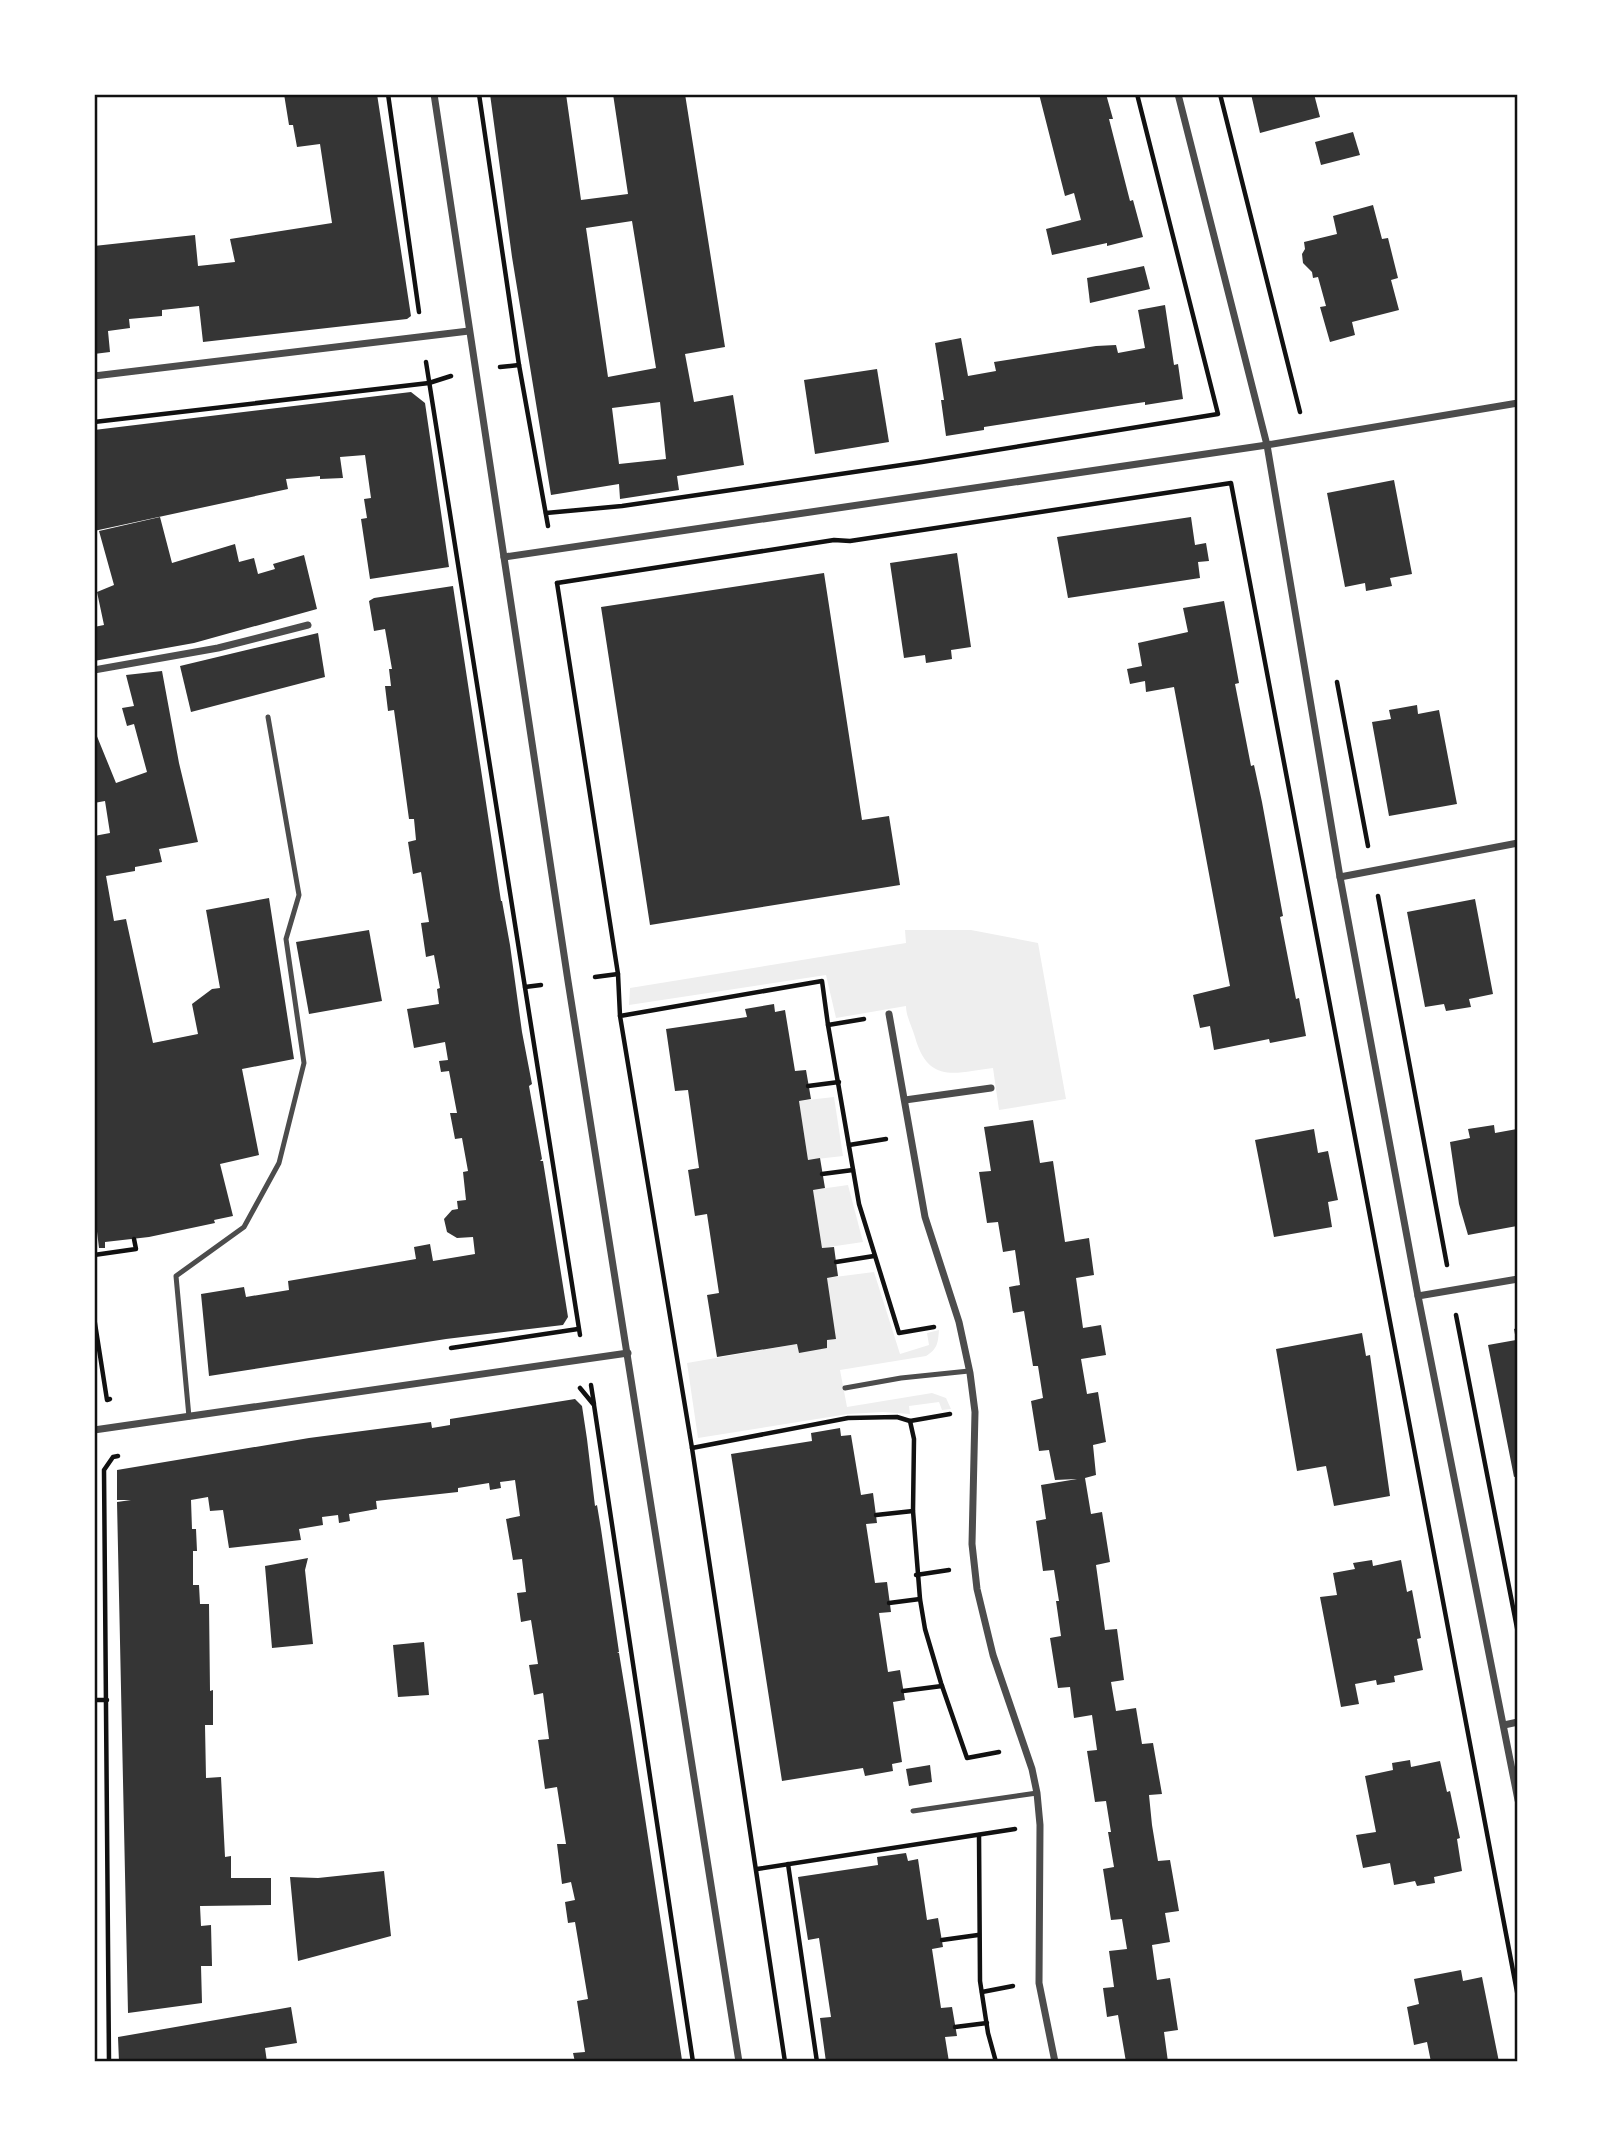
<svg xmlns="http://www.w3.org/2000/svg" width="1612" height="2156" viewBox="0 0 1612 2156" font-family="'DejaVu Sans',sans-serif">
	<rect width="100%" height="100%" fill="#fff"/>
	<g fill="#eee">
		<path d="M905 930H971L1038 943 1066 1099 999 1110 993 1068C955 1073 928 1084 915 1037 912 1027 906 1016 906 1006L836 1018 826 975 629 1005 630 988 906 943Z"/>
		<polygon points="834,1097 843,1156 808,1160 799,1101"/>
		<polygon points="848,1185 863,1242 822,1248 813,1190"/>
		<path d="M874 1272 900 1354 929 1345 927 1333 939 1330C938 1342 938 1349 926 1356L840 1370 847 1407 932 1393 946 1398 951 1409 942 1410 939 1402 909 1406 910 1414 883 1412 848 1414 698 1438 687 1363 797 1344 799 1352 827 1348V1278Z"/>
	</g>
	<g fill="#353535" fill-rule="evenodd">
		<polygon points="284,94 377,94 411,316 407,319 203,342 199,306 162,310 162,316 129,319 130,328 108,331 110,352 94,354 94,246 195,235 198,266 235,262 230,239 332,223 320,144 297,147 293,125 289,125"/>
		<path d="M490 94H566L581 200 628 194 613 94H685L725 347 685 354 694 402 733 395 744 465 677 476 679 490 620 499 619 484 551 495 512 257ZM632 221 656 368 608 377 586 228ZM660 402 666 459 619 464 612 408Z"/>
		<polygon points="1039,94 1106,94 1113,119 1109,119 1130,201 1133,200 1143,237 1107,246 1107,243 1052,255 1046,229 1081,220 1074,193 1065,196"/>
		<polygon points="1251,94 1314,94 1320,117 1260,133"/>
		<polygon points="1353,132 1360,155 1321,165 1315,142"/>
		<polygon points="1373,205 1382,239 1388,238 1398,278 1391,280 1399,310 1352,322 1355,335 1330,342 1320,307 1326,306 1318,277 1313,278 1312,272 1303,263 1302,254 1305,249 1304,242 1337,234 1333,216"/>
		<polygon points="1144,266 1150,289 1090,303 1087,278"/>
		<polygon points="1165,305 1174,365 1178,364 1183,399 1145,405 1145,402 1118,406 984,427 984,430 946,436 941,400 944,400 935,343 961,338 968,376 996,371 994,362 1096,346 1116,345 1118,353 1145,348 1138,310"/>
		<polygon points="877,369 889,442 815,454 804,380"/>
		<polygon points="411,392 425,403 449,567 370,579 361,519 367,518 364,499 371,498 365,455 340,457 343,478 320,479 320,476 286,479 288,489 94,531 94,430"/>
		<polygon points="1394,480 1412,574 1390,578 1392,586 1366,591 1365,583 1345,587 1327,493"/>
		<polygon points="160,517 172,563 235,544 239,562 254,558 258,574 275,569 273,564 304,555 317,609 194,643 94,661 94,627 104,625 97,592 114,585 99,531"/>
		<polygon points="1191,517 1195,545 1206,543 1209,561 1198,562 1200,578 1068,598 1057,537"/>
		<polygon points="957,553 971,647 951,650 952,659 926,663 925,655 904,658 890,563"/>
		<polygon points="824,573 862,820 889,816 900,885 650,925 601,607"/>
		<polygon points="453,586 501,901 502,901 510,945 522,1032 532,1084 529,1086 542,1159 540,1161 543,1161 568,1317 563,1325 446,1339 209,1376 201,1294 244,1287 246,1297 289,1290 288,1281 416,1259 414,1247 430,1244 433,1261 475,1254 473,1237 457,1238 447,1232 444,1219 452,1210 458,1209 457,1201 466,1200 463,1172 468,1171 462,1138 455,1139 450,1113 457,1113 449,1071 441,1072 439,1061 448,1060 445,1042 414,1048 407,1009 439,1004 437,989 440,988 434,955 426,957 421,923 429,922 427,910 421,872 413,874 408,842 416,840 414,819 409,819 394,710 388,711 385,686 391,686 389,669 392,669 385,629 374,631 369,601 374,598"/>
		<polygon points="1224,601 1239,683 1235,684 1251,766 1254,765 1262,802 1283,916 1280,917 1296,999 1299,998 1306,1036 1270,1043 1269,1039 1214,1050 1210,1026 1200,1028 1193,995 1230,986 1174,687 1146,692 1145,681 1130,684 1127,669 1142,666 1138,643 1188,632 1183,608"/>
		<polygon points="318,633 325,677 191,712 180,666"/>
		<polygon points="162,671 179,763 198,842 159,849 162,862 135,867 135,871 106,876 114,921 126,919 153,1043 198,1034 192,1004 212,989 220,988 206,910 269,898 294,1059 242,1069 259,1155 220,1164 233,1216 214,1220 215,1223 149,1237 105,1242 105,1248 99,1248 94,1207 94,836 110,833 105,801 94,803 94,729 116,783 147,772 134,724 127,726 122,708 134,706 126,675"/>
		<polygon points="1417,705 1418,714 1439,710 1457,804 1389,816 1372,722 1391,719 1389,710"/>
		<polygon points="1475,899 1493,994 1469,999 1471,1007 1446,1011 1444,1004 1425,1007 1407,912"/>
		<polygon points="369,930 382,1001 309,1014 296,942"/>
		<polygon points="774,1004 775,1012 785,1010 795,1071 806,1070 811,1099 799,1101 808,1160 820,1158 825,1188 813,1190 822,1248 834,1247 838,1276 827,1278 836,1339 827,1340 827,1348 799,1353 797,1344 717,1357 707,1295 719,1293 707,1214 695,1216 688,1170 699,1168 688,1090 675,1091 666,1029 747,1017 745,1009"/>
		<polygon points="1033,1120 1040,1163 1053,1161 1065,1242 1089,1238 1094,1275 1076,1278 1083,1328 1101,1325 1106,1355 1081,1359 1087,1394 1098,1392 1106,1442 1093,1445 1096,1475 1085,1478 1091,1514 1102,1512 1110,1562 1096,1565 1105,1630 1117,1629 1124,1680 1111,1682 1116,1711 1136,1708 1142,1744 1153,1743 1162,1794 1149,1795 1152,1825 1158,1861 1170,1860 1179,1911 1165,1913 1170,1942 1152,1945 1157,1980 1170,1978 1178,2030 1164,2032 1168,2062 1126,2062 1118,2015 1107,2017 1103,1988 1114,1987 1109,1951 1127,1949 1122,1919 1111,1920 1103,1869 1114,1867 1108,1832 1111,1832 1106,1801 1095,1802 1087,1751 1097,1750 1092,1715 1074,1718 1070,1687 1058,1688 1050,1638 1061,1636 1056,1601 1059,1601 1054,1570 1043,1571 1036,1521 1046,1519 1041,1485 1077,1479 1055,1480 1049,1450 1039,1451 1031,1401 1043,1398 1038,1366 1033,1366 1024,1311 1013,1313 1009,1287 1020,1285 1015,1250 1003,1252 998,1222 987,1223 979,1172 991,1171 984,1127"/>
		<polygon points="1494,1125 1495,1133 1517,1129 1517,1226 1468,1235 1459,1204 1450,1142 1470,1138 1468,1129"/>
		<polygon points="1314,1129 1318,1153 1328,1151 1338,1200 1328,1202 1332,1227 1274,1237 1255,1140"/>
		<polygon points="1517,1328 1517,1476 1514,1477 1488,1345 1516,1340 1514,1329"/>
		<polygon points="1362,1333 1366,1356 1370,1355 1390,1496 1334,1506 1326,1466 1297,1471 1276,1349"/>
		<polygon points="575,1399 582,1406 587,1439 595,1506 597,1505 601,1529 619,1652 617,1652 619,1653 631,1726 682,2060 575,2062 573,2053 585,2052 577,2001 588,1999 575,1922 568,1923 565,1902 575,1900 571,1882 562,1884 557,1844 566,1844 557,1787 545,1789 538,1740 549,1739 543,1693 534,1695 529,1665 538,1664 531,1620 521,1622 517,1593 526,1592 522,1559 513,1560 506,1519 520,1516 515,1480 500,1482 501,1488 490,1490 489,1483 458,1488 458,1492 376,1501 377,1509 349,1514 350,1521 339,1523 338,1515 322,1517 323,1525 299,1529 301,1540 229,1548 223,1510 210,1511 208,1497 191,1500 192,1529 196,1529 197,1551 193,1551 193,1585 199,1585 200,1604 209,1604 210,1691 213,1690 213,1725 205,1725 206,1778 221,1777 225,1857 231,1856 231,1878 271,1878 271,1905 200,1906 201,1926 211,1925 212,1966 201,1966 202,2003 128,2013 117,1502 131,1500 117,1500 117,1470 309,1438 431,1422 432,1428 450,1425 450,1419"/>
		<polygon points="840,1428 841,1436 851,1435 861,1495 873,1493 877,1523 866,1524 875,1583 887,1582 891,1612 879,1613 888,1672 900,1670 905,1700 893,1702 902,1762 892,1764 893,1771 865,1776 863,1768 782,1781 731,1454 812,1441 811,1433"/>
		<polygon points="308,1558 305,1570 313,1644 272,1648 265,1566"/>
		<polygon points="1372,1560 1373,1566 1401,1560 1407,1592 1412,1590 1421,1638 1417,1639 1423,1670 1394,1676 1395,1682 1377,1685 1376,1680 1355,1684 1359,1704 1341,1707 1320,1597 1337,1595 1333,1573 1355,1569 1353,1563"/>
		<polygon points="424,1642 429,1695 398,1697 393,1645"/>
		<polygon points="1410,1760 1411,1767 1440,1761 1447,1792 1450,1791 1460,1838 1457,1839 1462,1871 1434,1877 1435,1883 1417,1886 1415,1881 1394,1885 1390,1863 1363,1868 1356,1835 1376,1832 1365,1776 1393,1770 1392,1763"/>
		<polygon points="930,1765 932,1782 909,1786 906,1769"/>
		<polygon points="906,1853 908,1861 918,1859 927,1920 938,1918 943,1947 932,1949 941,2008 952,2007 957,2036 945,2037 949,2062 826,2062 820,2018 831,2017 819,1938 808,1940 798,1877 878,1865 877,1857"/>
		<polygon points="384,1871 391,1936 298,1961 290,1877 318,1878"/>
		<polygon points="1461,1970 1463,1981 1482,1977 1499,2062 1431,2062 1427,2042 1414,2045 1407,2007 1419,2004 1414,1979"/>
		<polygon points="291,2007 297,2043 265,2048 267,2062 119,2062 118,2037"/>
	</g>
	<g fill="none" stroke-linecap="round" stroke-linejoin="round">
		<g stroke="#111" stroke-width="4.5">
			<polyline points="388,94 419,312"/>
			<polyline points="479,94 519,365 548,526"/>
			<polyline points="1220,94 1300,412"/>
			<polyline points="426,362 580,1335"/>
			<polyline points="500,367 519,365"/>
			<polyline points="94,422 429,383 451,376"/>
			<polyline points="546,513 622,506 922,462 1218,414 1137,94"/>
			<polyline points="557,583 834,540 850,541 1231,483 1518,1997"/>
			<polyline points="557,583 618,974 620,1016"/>
			<polyline points="1337,682 1368,846"/>
			<polyline points="1378,896 1447,1265"/>
			<polyline points="595,977 618,974"/>
			<polyline points="525,987 541,985"/>
			<polyline points="828,1025 859,1204 899,1333 934,1327"/>
			<polyline points="808,1086 839,1082"/>
			<polyline points="849,1145 886,1139"/>
			<polyline points="822,1174 853,1170"/>
			<polyline points="94,1255 136,1249 134,1239"/>
			<polyline points="836,1262 874,1256"/>
			<polyline points="1456,1315 1518,1633"/>
			<polyline points="94,1317 107,1400 110,1399"/>
			<polyline points="451,1348 578,1329"/>
			<polyline points="591,1385 594,1404"/>
			<polyline points="580,1388 594,1405 693,2062"/>
			<polyline points="910,1421 914,1439 913,1511 920,1599 925,1629 941,1683 967,1758 999,1752"/>
			<polyline points="692,1448 848,1418 897,1417 910,1421 950,1414"/>
			<polyline points="876,1515 913,1511"/>
			<polyline points="916,1575 949,1570"/>
			<polyline points="889,1603 920,1599"/>
			<polyline points="903,1691 942,1686"/>
			<polyline points="94,1700 107,1700"/>
			<polyline points="979,1835 980,1981 988,2033 996,2062"/>
			<polyline points="788,1864 817,2062"/>
			<polyline points="757,1869 1015,1829"/>
			<polyline points="942,1940 978,1935"/>
			<polyline points="982,1992 1013,1986"/>
			<polyline points="955,2027 987,2023"/>
			<polyline points="109,2062 104,1470 113,1457 118,1456"/>
			<polyline points="785,2062 692,1448 620,1016 822,981 828,1025 864,1019"/>
		</g>
		<g stroke="#4c4c4c" stroke-width="5">
			<polyline points="845,1388 901,1378 969,1371"/>
			<polyline points="189,1417 176,1276 244,1227 279,1163 304,1063 286,939 299,895 268,717"/>
			<polyline points="913,1811 1037,1793"/>
		</g>
		<g stroke="#4c4c4c" stroke-width="7">
			<polyline points="434,94 568,981 739,2062"/>
			<polyline points="1178,94 1267,445 1340,877 1418,1296 1518,1800"/>
			<polyline points="94,376 469,331"/>
			<polyline points="504,557 1267,445 1518,403"/>
			<polyline points="94,670 218,648 308,625"/>
			<polyline points="1340,877 1518,843"/>
			<polyline points="889,1014 925,1217 959,1322 970,1373 975,1412 972,1544 977,1589 993,1655 1032,1769 1037,1793 1040,1825 1039,1983 1055,2062"/>
			<polyline points="905,1100 991,1088"/>
			<polyline points="1418,1296 1518,1279"/>
			<polyline points="94,1430 628,1353"/>
			<polyline points="1504,1725 1518,1722"/>
		</g>
	</g>
	<rect width="1612" height="2156" fill="none" stroke="#ffffff" stroke-width="192"/>
	<rect x="96" y="96" width="1420" height="1964" fill="none" stroke="#111" stroke-width="2.5"/>
</svg>
